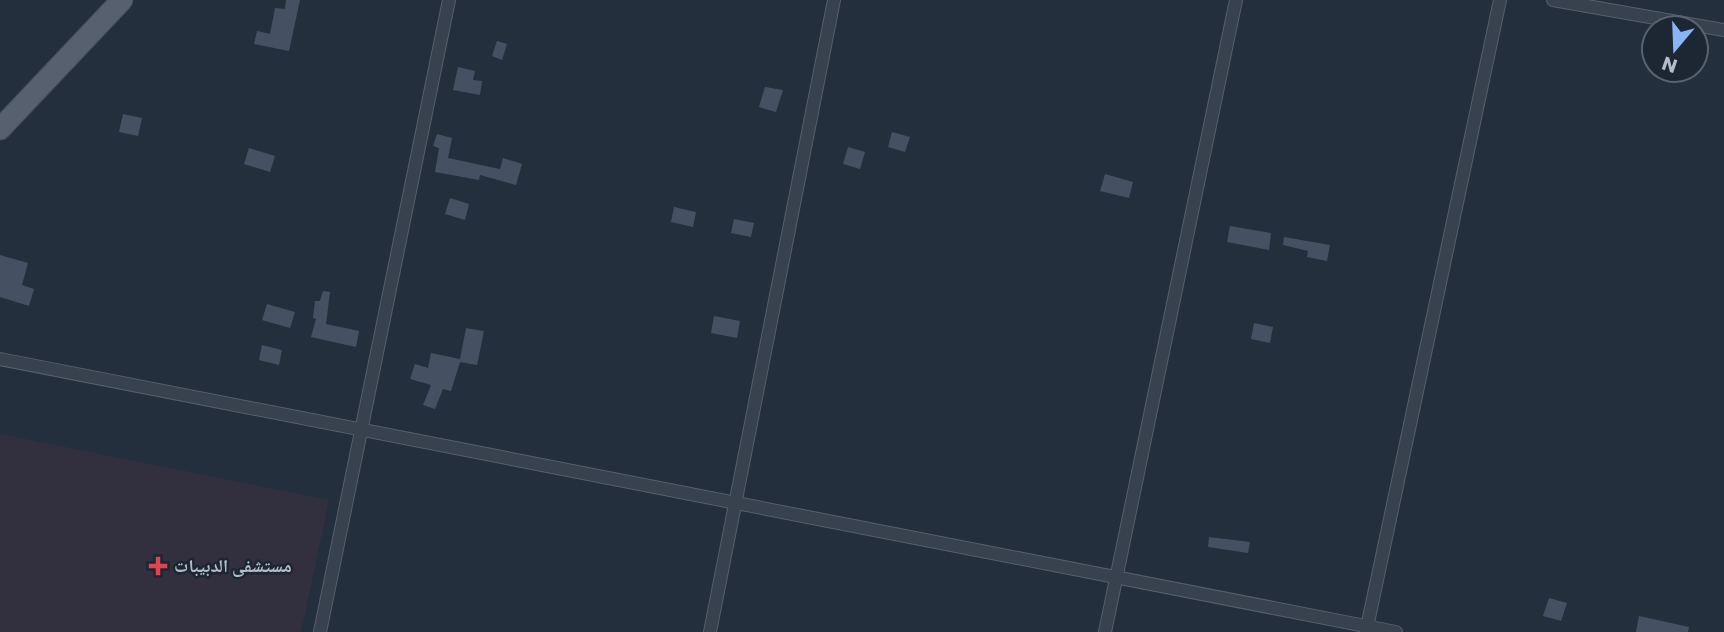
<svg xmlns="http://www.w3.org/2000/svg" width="1724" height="632" viewBox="0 0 1724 632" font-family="Poppins,'Noto Naskh Arabic',sans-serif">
	<rect width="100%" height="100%" fill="#242f3e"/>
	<polygon fill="#32303f" points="0,434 329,500 301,632 0,632"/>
	<g fill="#455162">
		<polygon points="286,0 300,0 289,51 254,44 257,31 270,34 275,8 285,9"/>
		<polygon points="497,41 507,44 502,60 492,56"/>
		<polygon points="458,67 475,71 473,80 482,81 480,95 453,90"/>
		<polygon points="765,87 783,90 776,112 759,107"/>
		<polygon points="123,114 142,118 138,136 119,132"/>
		<polygon points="892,132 910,137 905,152 888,147"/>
		<polygon points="437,134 452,138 448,158 500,169 503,158 522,164 516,185 480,175 479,180 435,172 439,148 433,146"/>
		<polygon points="848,147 865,152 860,169 843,164"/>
		<polygon points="249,148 275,156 270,172 244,164"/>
		<polygon points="1105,174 1133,182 1129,198 1100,191"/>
		<polygon points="450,198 469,204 465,220 445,214"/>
		<polygon points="674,207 696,212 693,227 671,222"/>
		<polygon points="734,219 754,223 751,237 731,233"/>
		<polygon points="1230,226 1271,233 1269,250 1227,242"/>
		<polygon points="1284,237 1330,245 1327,261 1307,257 1308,251 1283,245"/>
		<polygon points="0,255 28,263 22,285 34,289 29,306 0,297"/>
		<polygon points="323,291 330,292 326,324 359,331 356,347 311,337 316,319 313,318 315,301 320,301"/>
		<polygon points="267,304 295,312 290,328 262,320"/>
		<polygon points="714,316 740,321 737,338 711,333"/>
		<polygon points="1254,323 1273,327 1270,343 1251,339"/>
		<polygon points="466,328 484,331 477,365 460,362 451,391 443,389 435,409 423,405 431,385 410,379 415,364 428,368 431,353 460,359"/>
		<polygon points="262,345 282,350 279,365 259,360"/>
		<polygon points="1209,537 1250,542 1248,553 1208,547"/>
		<polygon points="1549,598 1567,603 1561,621 1543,616"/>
		<polygon points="1639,616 1689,627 1688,632 1636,632"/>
	</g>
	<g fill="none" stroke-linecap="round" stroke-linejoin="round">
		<g stroke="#565f6c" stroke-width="14">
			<g id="street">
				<polyline points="1553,0 1724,30"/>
				<polyline points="0,359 1396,632"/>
				<polyline points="320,632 449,0"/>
				<polyline points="710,632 834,0"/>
				<polyline points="1105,632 1236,0"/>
				<polyline points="1366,632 1500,0"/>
			</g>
		</g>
		<g stroke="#414a57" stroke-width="23">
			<polyline id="primary" points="0,129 122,0"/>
		</g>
		<use href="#street" stroke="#38414e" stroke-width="12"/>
		<use href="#primary" stroke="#56606e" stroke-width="21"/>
	</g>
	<path fill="#e0444e" stroke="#1d2633" stroke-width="2.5" d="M154.5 555.5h7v7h7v7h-7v7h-7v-7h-7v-7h7z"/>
	<g text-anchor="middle" stroke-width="5" stroke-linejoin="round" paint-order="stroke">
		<g font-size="18" font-weight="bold" fill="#b4bcc9" stroke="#1d2633" text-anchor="start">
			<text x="174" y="572">مستشفى الدبيبات</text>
		</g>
	</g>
	<g transform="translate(1675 49) rotate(199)"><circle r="33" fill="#1d2633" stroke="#59626f" stroke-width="2"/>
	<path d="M0-5L12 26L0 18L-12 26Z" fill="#8ab4f8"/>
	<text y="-10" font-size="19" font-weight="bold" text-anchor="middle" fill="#b4bcc9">N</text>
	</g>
</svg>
